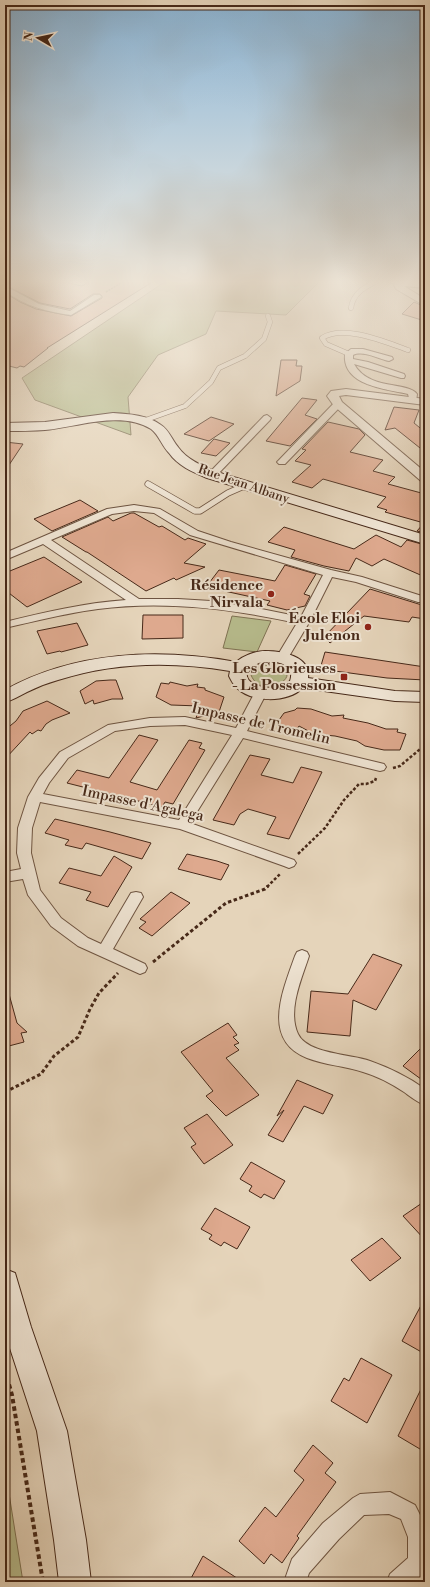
<svg xmlns="http://www.w3.org/2000/svg" width="430" height="1587" viewBox="0 0 430 1587" font-family="'Libre Bodoni',serif">
	<rect width="100%" height="100%" fill="#e5d4ba"/>
	<filter id="stains"><feTurbulence type="fractalNoise" baseFrequency=".005" numOctaves="4"/><feColorMatrix values="0 0 0 0 .2 0 0 0 0 .09 0 0 0 0 .02 0 0 0 .5 -.17"/></filter>
	<radialGradient id="worn" r=".72"><stop offset=".6" stop-color="#630" stop-opacity="0"/><stop offset="1" stop-color="#630" stop-opacity=".3"/></radialGradient>
	<g fill="#b7bc8d" stroke="#7f7253">
		<polygon points="166,281 320,281 286,315 216,311 206,334 158,355 128,397 131,435 35,400 22,378"/>
		<polygon points="232,616 271,621 257,652 223,648"/>
		<path d="M266 665C316 668 263 705 251 675 254 668 258 667 266 665Z"/>
		<polygon points="5,1468 23,1582 5,1582"/>
	</g>
	<g fill="#dea98e" stroke="#472919">
		<polygon points="5,281 61,281 82,286 90,281 154,281 47,348 48,348 24,367 20,366 17,368 5,365 5,293 20,302 36,309 71,316 102,298 102,296 100,294 93,294 70,309 40,303 5,285"/>
		<polygon points="414,302 425,307 425,321 402,314"/>
		<polygon points="281,360 297,360 296,366 302,366 300,381 276,396"/>
		<polygon points="302,398 317,400 305,415 317,419 290,446 266,441"/>
		<polygon points="394,407 419,410 414,423 425,432 425,452 395,428 385,430"/>
		<polygon points="211,417 234,424 209,441 184,434"/>
		<polygon points="328,422 359,429 365,435 350,452 383,460 373,471 395,477 388,484 425,494 425,533 417,531 424,523 385,512 387,510 377,507 386,497 323,479 312,488 292,482 311,465 295,461 306,450 302,449"/>
		<polygon points="214,439 230,443 216,456 201,453"/>
		<polygon points="5,442 23,444 5,471"/>
		<polygon points="80,500 98,511 52,531 34,519"/>
		<polygon points="131,513 134,513 159,527 162,526 185,540 188,538 206,544 184,563 205,567 176,580 174,578 146,591 87,552 86,552 62,537 108,517 113,521"/>
		<polygon points="284,527 354,549 376,535 401,547 407,540 425,545 425,577 384,559 372,566 356,558 349,571 324,566 291,557 295,550 268,542"/>
		<polygon points="44,557 82,582 27,607 5,590 5,573"/>
		<polygon points="285,565 316,574 304,594 310,596 305,606 287,610 267,605 270,601 206,587 219,570 275,581"/>
		<polygon points="370,589 425,606 425,619 412,617 409,622 364,616 330,643 324,637"/>
		<polygon points="143,615 183,615 183,638 142,639"/>
		<polygon points="77,623 88,645 61,652 60,651 47,654 37,631"/>
		<polygon points="325,652 425,667 425,680 387,678 320,669"/>
		<polygon points="110,680 116,680 123,699 112,699 94,704 93,700 85,704 80,691 96,681"/>
		<polygon points="170,682 187,686 198,684 197,687 205,688 205,690 224,697 219,712 196,718 200,706 171,705 156,697 161,683 169,684"/>
		<polygon points="47,701 70,713 52,720 46,724 41,731 38,730 32,734 30,732 5,759 5,730 16,721 23,711"/>
		<polygon points="297,708 311,709 332,716 344,715 343,718 368,723 386,729 398,729 397,732 406,734 400,750 384,750 365,746 357,741 335,736 314,734 299,726 293,735 282,732 276,724 284,713 295,710"/>
		<polygon points="139,735 158,740 130,782 157,790 189,740 202,743 199,748 205,750 173,804 165,802 162,807 67,783 77,770 109,778"/>
		<polygon points="250,755 270,759 261,775 293,783 301,767 322,772 289,839 267,834 276,817 248,809 240,814 234,825 213,820"/>
		<polygon points="55,819 110,832 151,843 142,859 86,843 82,849 65,845 69,840 45,833"/>
		<polygon points="187,854 217,861 229,865 221,880 178,869"/>
		<polygon points="114,856 132,867 108,907 86,900 91,892 59,883 69,868 101,876"/>
		<polygon points="171,892 190,903 152,936 139,928 146,922 140,919"/>
		<polygon points="373,954 402,965 376,1010 353,1000 350,1036 307,1032 311,991 348,994"/>
		<polygon points="5,994 9,994 17,1023 27,1032 21,1033 24,1042 5,1047"/>
		<polygon points="228,1023 237,1035 233,1037 239,1043 234,1045 239,1050 226,1058 259,1095 226,1116 206,1096 213,1091 181,1052"/>
		<polygon points="425,1044 425,1082 403,1066"/>
		<polygon points="297,1080 333,1095 323,1114 304,1106 283,1142 268,1135 284,1110 277,1116"/>
		<polygon points="207,1114 233,1145 204,1164 191,1147 196,1144 184,1128"/>
		<polygon points="251,1162 285,1181 274,1199 264,1194 261,1198 249,1191 252,1186 240,1179"/>
		<polygon points="425,1201 425,1240 403,1216"/>
		<polygon points="215,1208 250,1227 237,1249 224,1242 221,1246 209,1239 212,1235 201,1229"/>
		<polygon points="382,1238 401,1258 370,1281 351,1260"/>
		<polygon points="425,1298 425,1354 402,1341"/>
		<polygon points="361,1358 392,1375 367,1423 331,1401 344,1378 349,1381"/>
		<polygon points="425,1381 425,1452 398,1436"/>
		<polygon points="313,1445 333,1463 325,1473 336,1482 297,1536 299,1538 282,1563 271,1554 264,1564 239,1541 265,1507 276,1517 304,1480 294,1471"/>
		<polygon points="203,1556 243,1582 189,1582"/>
	</g>
	<g fill="none" stroke-linecap="round" stroke-linejoin="round">
		<g stroke="#6e5441" stroke-width="5.5">
			<g id="service-far1">
				<path d="M351 308C353 293 365 287 377 281"/>
				<path d="M349 354 326 344 322 338C344 324 385 342 408 350"/>
				<polyline points="143,421 185,406 211,382 219,368 245,356 264,339 270,322 268,316"/>
			</g>
		</g>
		<g stroke="#6e5441" stroke-width="7">
			<polyline id="service" points="148,484 195,511 200,511 228,493 244,486"/>
		</g>
		<g stroke="#6e5441" stroke-width="2">
			<g id="minor">
				<polygon points="385,281 400,281 404,283 400,285"/>
				<path d="M5 286 39 304 70 311 94 295H100L101 297 71 315C47 312 25 306 5 291Z"/>
				<path d="M351 349H363L392 357 393 359 389 361C379 359 363 350 353 355V359L368 362 404 374 405 376 404 378H401L354 364C369 391 407 381 417 394L416 402H410L408 394C387 389 342 386 345 354Z"/>
				<polygon points="338,401 342,404 341,406 285,464 279,464 277,462 279,460 335,402"/>
				<polygon points="267,415 271,418 270,420 215,477 209,477 207,475 209,473 264,416"/>
				<path d="M134 505 160 509 198 531 231 542 331 570 362 577 425 597V602H418L356 582 332 577 310 621 288 658 286 660H278L276 658 297 623C231 609 165 600 98 609 66 613 36 621 5 628V622C45 612 84 603 126 600L43 544 5 560V553L107 509ZM134 511 154 513 190 535 323 575 301 617 252 607 211 601 178 599H139L51 540 112 514Z"/>
				<path d="M260 690 264 691 266 694 247 731 380 763 384 764 386 767 384 770 380 771 243 738 190 823 294 860 296 863 294 866 289 868 284 866 180 829 40 802 32 828 31 853 40 890 61 918 88 938 101 944 131 893 136 892 141 893 143 897 113 949 145 964 147 968 145 972 140 974 78 946 51 926 28 895 23 879 5 882V872L21 869 17 853 18 828 28 797 39 778 60 752 108 725 150 718 185 717 236 728 254 694 256 691ZM185 725 232 735 179 820 43 794 49 783 68 758 115 731 150 726Z"/>
				<path d="M302 950 307 952 309 956C302 978 287 1010 298 1034 307 1054 351 1054 370 1061 390 1068 408 1077 425 1089V1105C417 1102 411 1097 404 1092 392 1084 377 1076 363 1072 345 1066 325 1065 307 1058 261 1040 283 990 295 956L297 952Z"/>
				<polygon points="390,1492 415,1505 425,1525 425,1572 414,1582 387,1582 390,1574 408,1558 408,1537 401,1519 389,1514 364,1515 339,1539 309,1573 306,1582 284,1582 292,1559 323,1523 353,1498 360,1494"/>
			</g>
		</g>
		<g stroke="#6e5441" stroke-width="2">
			<g id="tertiary">
				<polygon points="398,281 425,282 425,288 404,286 425,299 425,306 396,289 394,285"/>
				<polygon points="346,389 425,399 425,405 346,395 339,396 342,402 425,472 425,482 421,481 334,406 327,396 331,391"/>
			</g>
		</g>
		<g stroke="#472919" stroke-width="2">
			<g id="secondary">
				<path d="M113 413C129 414 148 415 161 425 169 430 172 440 178 447 187 460 203 466 217 472L425 535V544L207 478C193 472 178 466 169 453 162 446 159 435 151 429 122 410 76 427 45 430 32 431 18 431 5 431V423L45 422Z"/>
				<path d="M265 651C282 651 311 656 308 678L395 691 425 692V702L395 701 303 688C287 703 251 703 236 687 233 684 231 680 229 676L230 671C172 661 114 662 58 680 47 683 37 687 27 692 19 696 13 700 5 702V690C75 651 159 648 236 662 243 656 255 651 265 651ZM264 661C277 661 296 664 290 681 270 699 221 677 264 661Z"/>
				<polygon points="5,1269 15,1273 31,1327 67,1431 86,1540 91,1582 59,1582 54,1540 37,1431 5,1333"/>
			</g>
		</g>
		<polyline stroke="#472919" stroke-width="1.5" stroke-dasharray="2 1" stroke-linecap="butt" points="106,292 124,281"/>
		<g stroke="#472919" stroke-width="2.5" stroke-dasharray="3 2" stroke-linecap="butt">
			<polyline points="393,768 400,766 425,745"/>
			<polyline points="298,854 325,828 344,800 359,784 366,784 375,781 376,778"/>
			<polyline points="267,887 280,874"/>
		</g>
		<g stroke="#472919" stroke-width="3" stroke-dasharray="3.5 2.5" stroke-linecap="butt">
			<polyline points="153,962 226,903 265,889 268,886"/>
			<polyline points="5,1092 41,1074 54,1056 78,1037 90,1009 99,993 118,973"/>
		</g>
		<polyline stroke="#472919" stroke-width="4" stroke-dasharray="4.5 3" stroke-linecap="butt" points="5,1370 12,1395 43,1582"/>
		<use href="#service-far1" stroke="#eee3d2" stroke-width="4.5"/>
		<use href="#service" stroke="#eee3d2" stroke-width="5.5"/>
		<use href="#minor" fill="#eee3d2" fill-rule="evenodd"/>
		<use href="#tertiary" fill="#eee3d2" fill-rule="evenodd"/>
		<use href="#secondary" fill="#eee3d2" fill-rule="evenodd"/>
	</g>
	<linearGradient id="sky" x2="0" y2="1"><stop stop-color="#89b4d6"/><stop offset="0.56" stop-color="#f3ece0"/><stop offset="1" stop-color="#f3ece0" stop-opacity="0"/></linearGradient>
	<rect width="430" height="503" fill="url(#sky)"/>
	<g fill="#8f2418" stroke="#eee3d2" stroke-width="1.5">
		<circle cx="271" cy="594" r="4"/>
		<circle cx="368" cy="627" r="4"/>
		<rect x="340" y="673" width="8" height="8" rx="2"/>
	</g>
	<g text-anchor="middle" stroke-width="4" stroke-linejoin="round" paint-order="stroke">
		<g font-size="13" fill="#472919" stroke="#eee3d2">
			<text transform="translate(244 483) rotate(19)" y="5">Rue Jean Albany</text>
		</g>
		<g font-size="15" font-weight="bold" fill="#472919" stroke="#eee3d2" text-anchor="end">
			<text x="263" y="590">Résidence<tspan x="263" dy="17">Nirvala</tspan></text>
			<text x="360" y="623">École Eloi<tspan x="360" dy="17">Julenon</tspan></text>
			<text x="336" y="673">Les Glorieuses<tspan x="336" dy="17">- La Possession</tspan></text>
		</g>
		<g font-size="15" fill="#472919" stroke="#eee3d2">
			<text transform="translate(261 723) rotate(13)" y="5">Impasse de Tromelin</text>
			<text transform="translate(143 803) rotate(12)" y="5">Impasse d'Agalega</text>
		</g>
	</g>
	<rect width="430" height="1587" fill="none" stroke="#e5d4ba" stroke-width="20"/>
	<rect x="6" y="6" width="418" height="1575" fill="none" stroke="#472919" stroke-width="2"/>
	<rect x="10" y="10" width="410" height="1567" fill="none" stroke="#472919"/>
	<g transform="translate(38 38) rotate(279)" stroke="#eee3d2" stroke-width="3" paint-order="stroke">
	<path d="M0-3L7 15L0 10L-7 15Z" fill="#472919"/>
	<text y="-6" font-size="11" font-weight="bold" text-anchor="middle" fill="#472919">N</text>
	</g>
	<rect width="100%" height="100%" filter="url(#stains)"/>
	<rect width="100%" height="100%" fill="url(#worn)"/>
</svg>
